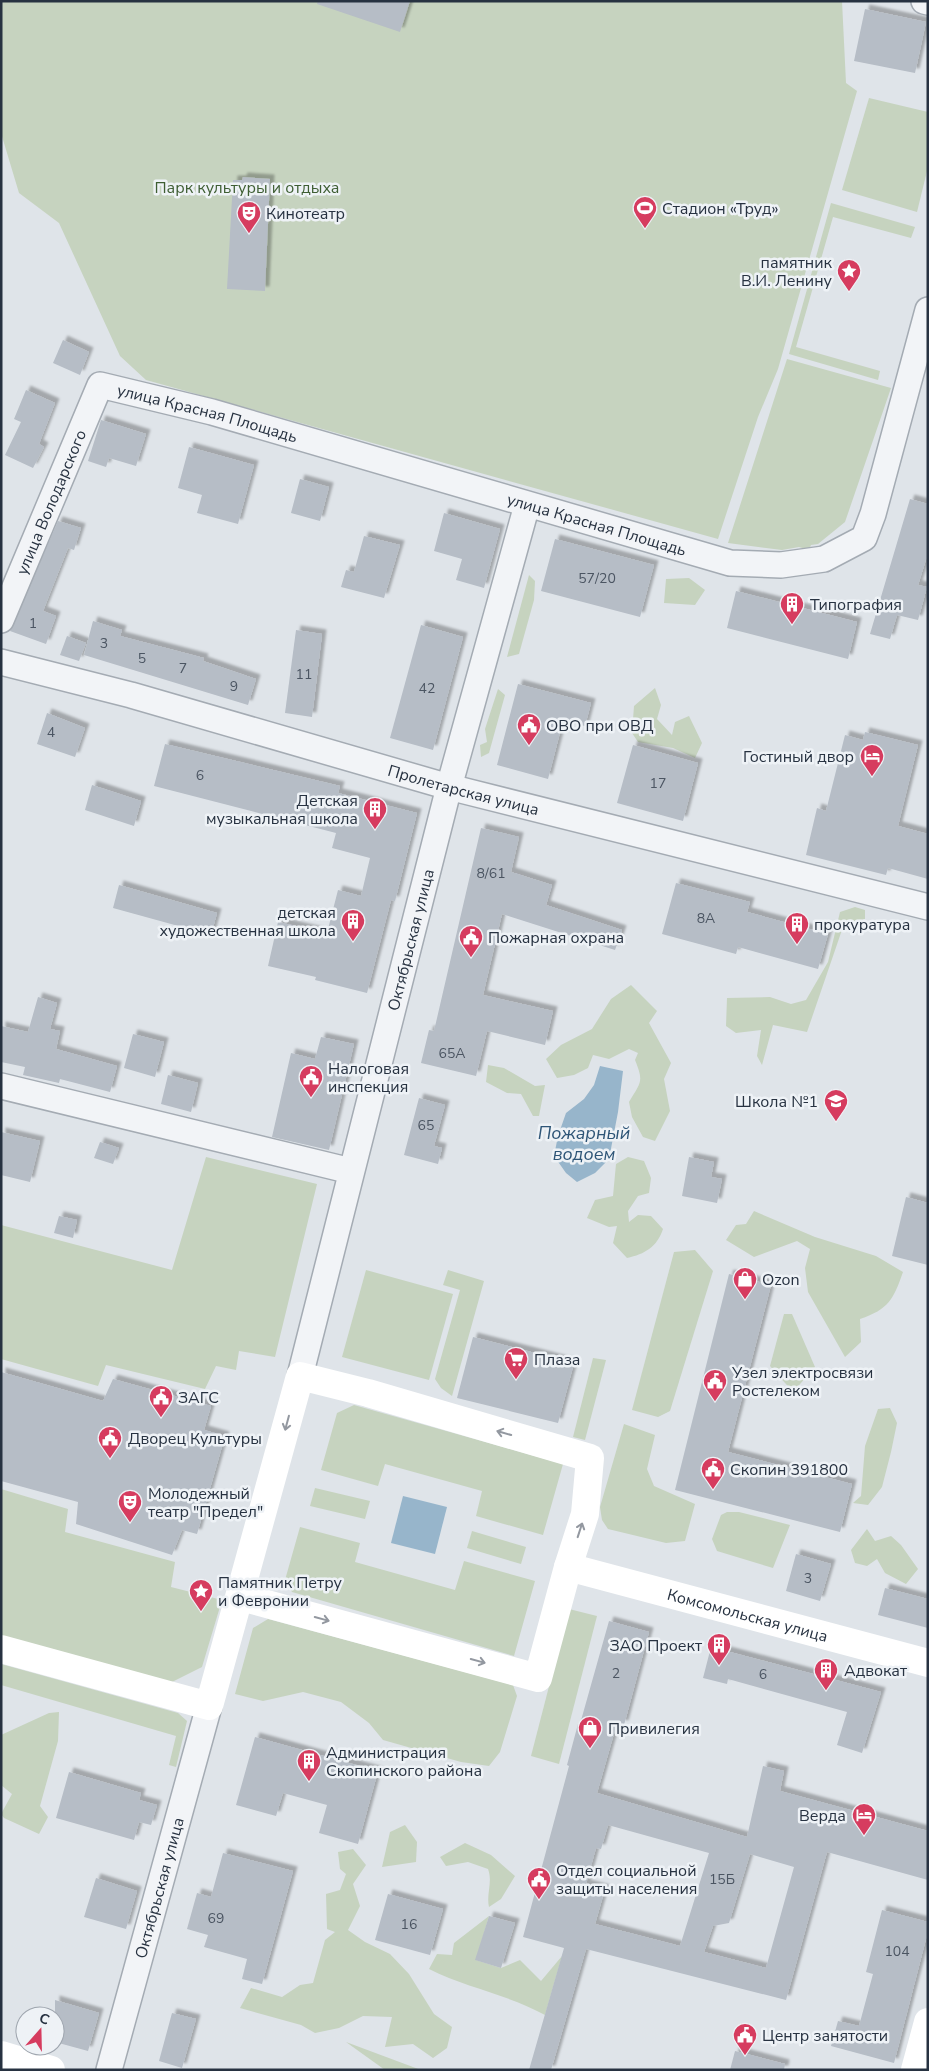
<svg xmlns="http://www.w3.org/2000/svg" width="929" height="2071" viewBox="0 0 929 2071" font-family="'Nunito Sans',sans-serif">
	<defs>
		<filter id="shadow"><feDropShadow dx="4.5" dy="-4.5" stdDeviation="1" flood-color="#0004"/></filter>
	</defs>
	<rect width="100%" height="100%" fill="#dfe4e9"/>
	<g fill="#c6d3bf">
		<polygon points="1,1 842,1 846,83 857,91 778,369 758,417 718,539 146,380 120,356 59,223 19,193 1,133"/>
		<polygon points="869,98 928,112 928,167 917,212 842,190"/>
		<polygon points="831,203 915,227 911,238 833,217 796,347 880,371 878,380 789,354"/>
		<polygon points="787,359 891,388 845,522 818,544 811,545 809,550 799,547 782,550 728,543"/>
		<polygon points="529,575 535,581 534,600 519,654 507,657"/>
		<polygon points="689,578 705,590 695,605 664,603 666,579"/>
		<polygon points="655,688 661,705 657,719 672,735 675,722 689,716 702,743 695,758 673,748 638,742 632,733 634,706"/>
		<polygon points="498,689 505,695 489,753 481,757 480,745 487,742 485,729"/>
		<polygon points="855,907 865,910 865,919 844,924 807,1032 773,1025 762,1065 757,1056 761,1030 736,1033 726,1026 727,998 770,997 791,1004 806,1000 828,962 840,912"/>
		<path d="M631 985 657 1011 649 1023 671 1063 664 1079 670 1111 655 1141 643 1137 632 1117 629 1102C641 1082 644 1082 635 1060L638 1053 629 1049 609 1059 593 1055 588 1068 574 1075 557 1078 546 1059 561 1045 592 1029 611 999Z"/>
		<polygon points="488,1065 504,1068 535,1086 545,1085 539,1116 533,1116 521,1094 507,1093 486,1082"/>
		<polygon points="206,1157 317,1184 275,1357 239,1351 236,1370 216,1366 205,1389 106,1365 98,1386 1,1359 1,1225 172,1270"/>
		<path d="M628 1157 644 1161 651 1178 649 1193 638 1196 628 1211 629 1222 638 1215 651 1216 663 1229C657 1247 645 1254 627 1258L613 1243 617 1226 609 1227 587 1218 595 1200 613 1196 616 1164Z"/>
		<path d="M754 1211 815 1237 876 1256 903 1272C893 1300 889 1309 860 1319L861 1342 845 1357 808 1292 805 1268 810 1249 797 1241 754 1257 726 1240 736 1225 746 1224Z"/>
		<polygon points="695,1250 713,1271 670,1411 658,1417 632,1410 674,1252"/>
		<polygon points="366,1270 453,1294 429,1380 342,1357"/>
		<polygon points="448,1270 484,1281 452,1396 441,1388 435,1379 460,1290 443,1285"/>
		<polygon points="784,1314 792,1314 815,1367 793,1392 770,1366"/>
		<polygon points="593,1358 606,1360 585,1440 573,1437"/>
		<polygon points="354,1405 563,1464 543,1535 476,1516 482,1491 385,1464 378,1486 321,1470 337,1413"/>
		<polygon points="890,1408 897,1423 891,1452 882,1487 868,1505 853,1503 861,1496 865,1446 878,1409"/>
		<polygon points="624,1424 655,1435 647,1469 654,1486 695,1504 685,1541 666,1543 608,1529 602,1520 600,1507"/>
		<polygon points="315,1488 370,1501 365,1519 310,1506"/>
		<polygon points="1,1489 68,1509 65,1532 175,1562 171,1587 222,1600 202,1667 172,1682 1,1637"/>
		<polygon points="727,1512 739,1512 790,1525 773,1568 717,1551 712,1539 721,1515"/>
		<polygon points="300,1527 360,1543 355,1562 455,1590 464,1561 535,1581 514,1656 292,1592 285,1580"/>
		<polygon points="867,1529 875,1541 891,1536 901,1545 918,1569 906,1584 885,1573 877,1559 867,1566 855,1563 851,1550"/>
		<polygon points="472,1531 526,1547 521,1564 467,1548"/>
		<polygon points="569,1609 597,1616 559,1764 531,1756"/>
		<polygon points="268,1619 513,1685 517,1696 500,1752 489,1766 461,1762 383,1740 369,1723 341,1702 303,1692 263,1701 235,1694 253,1628"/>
		<polygon points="1,1664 178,1713 187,1721 176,1767 169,1765 176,1736 1,1685"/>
		<polygon points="59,1712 58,1741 40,1806 48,1817 39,1834 4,1818 1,1814 12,1794 1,1785 1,1735 49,1713"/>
		<polygon points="405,1825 417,1842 416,1862 382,1867 390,1832"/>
		<path d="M465 1843 491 1855 515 1876 501 1899 489 1907C486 1894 493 1882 488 1869L468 1862 446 1866 440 1857Z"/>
		<polygon points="353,1849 366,1865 353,1884 360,1906 348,1930 365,1942 390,1954 409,1974 434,2014 452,2027 447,2048 433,2058 413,2044 385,2047 392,2017 363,2016 339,2028 315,2033 301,2025 240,2008 251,1988 282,1997 300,1985 313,1983 325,1940 335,1932 327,1929 326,1894 340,1890 346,1874 340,1869 338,1852"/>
		<path d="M489 1916 476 1960 501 1968 520 1960 541 1981 562 1956 545 2015C509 1995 467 1988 429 1969L437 1954 452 1955 454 1943Z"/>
		<polygon points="346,2042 421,2070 385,2070"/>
	</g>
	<g fill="#97b5cb">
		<polygon points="600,1066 623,1071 618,1112 609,1159 595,1173 577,1182 566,1173 554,1156 558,1136 566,1113 584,1099 594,1085"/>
		<polygon points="403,1496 447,1507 435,1554 391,1543"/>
	</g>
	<g fill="#b6bdc6" fill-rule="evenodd" filter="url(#shadow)">
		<polygon points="318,1 410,1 400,32 317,4"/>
		<polygon points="865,9 926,22 915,73 854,61"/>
		<polygon points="243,177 270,179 265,291 227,289 233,180 242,180"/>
		<polygon points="63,340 89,352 80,375 53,363"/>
		<polygon points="26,390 55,403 39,444 44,447 33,468 5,455 21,422 14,419"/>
		<polygon points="101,420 146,434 136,466 109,458 106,467 88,461"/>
		<polygon points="189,447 254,465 238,524 197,513 202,495 178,488"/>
		<polygon points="300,479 329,487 320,521 291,513"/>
		<polygon points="910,499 928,504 928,553 918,585 927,587 918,620 897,615 890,639 870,634"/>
		<polygon points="444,513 500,529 484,588 456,580 462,559 434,551"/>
		<polygon points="58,521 81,528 74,550 68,548 43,611 56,616 46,644 10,631"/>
		<polygon points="364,536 400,545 384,598 341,587 346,570 354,572"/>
		<polygon points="555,539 654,565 640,617 541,591"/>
		<polygon points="736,591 857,622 848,659 727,628"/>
		<polygon points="93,621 122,630 120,636 204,658 203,661 256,679 248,705 84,655"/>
		<polygon points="421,625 463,637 433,750 390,738"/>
		<polygon points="296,630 322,634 312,717 285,713"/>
		<polygon points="67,636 86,643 79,661 60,655"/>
		<polygon points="518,684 591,703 585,726 563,721 548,779 497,765"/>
		<polygon points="47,713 85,728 75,757 37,744"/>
		<polygon points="865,732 918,745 898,826 928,834 928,879 888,868 886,875 806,855 817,808 826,811 845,735 863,740"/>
		<polygon points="165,744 340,786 338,793 417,813 395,901 391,900 367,993 315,980 316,977 268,966 278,922 327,933 338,890 361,896 370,858 332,848 336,833 154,786"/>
		<polygon points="633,745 698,763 683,821 617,803"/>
		<polygon points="92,785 141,801 134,826 85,810"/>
		<polygon points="481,828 519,837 511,872 552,885 546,905 622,930 615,950 502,914 483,995 553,1011 545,1045 487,1031 476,1076 421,1063 429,1030 434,1031"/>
		<polygon points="676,883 750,902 747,912 828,934 818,969 738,947 736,954 662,934"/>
		<polygon points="119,885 217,913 211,935 113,908"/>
		<polygon points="38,997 57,1003 50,1029 60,1031 56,1049 117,1066 110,1092 60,1079 59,1083 23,1075 25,1067 1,1062 1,1026 28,1032"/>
		<polygon points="133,1034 164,1042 155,1077 124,1068"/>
		<polygon points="321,1037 354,1044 329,1150 272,1137 291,1053 315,1059"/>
		<polygon points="168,1075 198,1083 191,1112 161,1104"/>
		<polygon points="419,1098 445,1105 434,1146 442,1148 438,1164 404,1155"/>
		<polygon points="1,1132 40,1141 30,1182 1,1175"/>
		<polygon points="100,1142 119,1148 113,1164 94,1158"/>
		<polygon points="689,1157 714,1162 711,1177 722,1179 717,1203 682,1196"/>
		<polygon points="906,1197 928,1203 928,1265 892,1256"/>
		<polygon points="59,1216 77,1220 73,1238 54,1233"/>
		<polygon points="729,1274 771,1285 728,1452 852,1484 840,1532 675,1490"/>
		<polygon points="473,1337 574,1363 558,1423 457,1398"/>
		<polygon points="1,1372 103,1401 113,1379 211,1406 204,1430 225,1436 197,1534 182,1530 172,1555 76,1524 78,1502 1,1481"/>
		<polygon points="796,1554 831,1564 820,1601 786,1591"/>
		<polygon points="885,1588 928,1599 928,1628 878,1615"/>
		<path d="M609 1621 649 1632 624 1725 617 1723 597 1793 747 1837 763 1766 784 1771 780 1791 928 1831V1880L827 1852 786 2000 586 1949 551 2070H529L564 1948 523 1937 569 1766 567 1765 578 1724H580ZM608 1825 709 1853 680 1946 595 1924 605 1889 586 1884 596 1848 601 1849ZM750 1854 794 1867 766 1968 704 1952 713 1926 729 1923Z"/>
		<polygon points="711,1647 881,1692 862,1753 837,1745 847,1712 728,1679 727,1684 703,1678"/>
		<polygon points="255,1737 378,1771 358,1844 319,1833 327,1805 283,1793 276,1816 236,1805"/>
		<polygon points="69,1772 141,1793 139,1800 157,1805 151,1825 139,1822 134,1840 56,1818"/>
		<polygon points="223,1853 293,1871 262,1984 242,1979 247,1959 204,1947 208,1935 187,1929 197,1893 211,1897"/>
		<polygon points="96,1878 137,1891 126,1929 84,1917"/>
		<polygon points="388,1894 443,1909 430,1955 375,1940"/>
		<polygon points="882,1910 928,1922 928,1931 894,2063 831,2046 838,2021 859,2026 873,1974 866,1972"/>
		<polygon points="489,1916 515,1923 501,1968 475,1960"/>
		<polygon points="55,2000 99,2013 88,2051 55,2042"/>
		<polygon points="172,2013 196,2019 182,2068 159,2061"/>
		<polygon points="735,2051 785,2064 784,2070 730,2070"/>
	</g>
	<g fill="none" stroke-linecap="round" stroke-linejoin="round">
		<g stroke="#a4abb3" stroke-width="28">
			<g id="street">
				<polyline points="924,1 928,2"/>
				<path id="s1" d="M1 620 100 385 212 412 730 563 781 565 824 559 864 538 873 514 928 310"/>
				<path id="s2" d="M1 662 131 695 449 787 928 907"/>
				<polyline points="1,1086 351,1171"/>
				<path id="s3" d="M300 1376 449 787 527 505"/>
				<path id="s4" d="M109 2070 209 1706"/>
			</g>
		</g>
		<use href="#street" stroke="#f2f4f7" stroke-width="25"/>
		<g stroke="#fff" stroke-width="28">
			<path id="s5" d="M568 1567 928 1663"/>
			<polyline points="1,1649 209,1706 300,1376 368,1393 590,1458 585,1514 568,1567 538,1678 241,1597"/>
			<polyline points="1,2055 51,2070"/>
			<polyline points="915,2070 928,2022"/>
		</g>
	</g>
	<defs><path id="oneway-shaft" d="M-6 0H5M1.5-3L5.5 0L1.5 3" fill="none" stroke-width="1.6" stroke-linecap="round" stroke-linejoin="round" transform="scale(1.25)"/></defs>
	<g stroke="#9398a0">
		<use href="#oneway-shaft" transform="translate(287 1423) rotate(105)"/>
		<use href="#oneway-shaft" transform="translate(504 1433) rotate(-164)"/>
		<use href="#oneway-shaft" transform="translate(580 1530) rotate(-72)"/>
		<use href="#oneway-shaft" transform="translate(322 1619) rotate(15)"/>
		<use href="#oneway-shaft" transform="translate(478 1661) rotate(15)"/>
	</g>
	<defs>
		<g id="stadium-pin" transform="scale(1.25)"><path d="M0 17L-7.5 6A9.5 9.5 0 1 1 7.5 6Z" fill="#d63c5f" stroke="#eef2f6"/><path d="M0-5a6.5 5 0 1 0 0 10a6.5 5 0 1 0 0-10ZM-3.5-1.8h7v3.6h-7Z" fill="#fff"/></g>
		<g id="theatre-pin" transform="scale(1.25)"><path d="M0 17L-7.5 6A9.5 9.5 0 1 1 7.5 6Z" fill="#d63c5f" stroke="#eef2f6"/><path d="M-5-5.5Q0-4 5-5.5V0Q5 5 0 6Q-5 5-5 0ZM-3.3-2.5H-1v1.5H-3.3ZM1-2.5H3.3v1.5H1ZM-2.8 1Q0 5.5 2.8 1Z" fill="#fff"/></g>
		<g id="sight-pin" transform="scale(1.25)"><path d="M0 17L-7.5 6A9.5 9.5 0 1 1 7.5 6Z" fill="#d63c5f" stroke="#eef2f6"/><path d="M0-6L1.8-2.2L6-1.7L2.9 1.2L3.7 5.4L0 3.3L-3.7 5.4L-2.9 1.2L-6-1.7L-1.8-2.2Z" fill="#fff"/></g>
		<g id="building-pin" transform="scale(1.25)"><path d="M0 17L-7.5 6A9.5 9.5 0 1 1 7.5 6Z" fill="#d63c5f" stroke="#eef2f6"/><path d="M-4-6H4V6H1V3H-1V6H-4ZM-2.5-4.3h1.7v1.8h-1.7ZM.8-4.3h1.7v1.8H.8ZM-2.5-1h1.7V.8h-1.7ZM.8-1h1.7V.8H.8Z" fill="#fff"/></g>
		<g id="civic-pin" transform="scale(1.25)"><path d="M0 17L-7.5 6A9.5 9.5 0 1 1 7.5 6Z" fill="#d63c5f" stroke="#eef2f6"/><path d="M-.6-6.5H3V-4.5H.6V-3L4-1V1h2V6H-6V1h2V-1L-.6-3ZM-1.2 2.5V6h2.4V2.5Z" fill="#fff"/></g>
		<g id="hotel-pin" transform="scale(1.25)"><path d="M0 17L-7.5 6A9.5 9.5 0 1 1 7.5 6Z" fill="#d63c5f" stroke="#eef2f6"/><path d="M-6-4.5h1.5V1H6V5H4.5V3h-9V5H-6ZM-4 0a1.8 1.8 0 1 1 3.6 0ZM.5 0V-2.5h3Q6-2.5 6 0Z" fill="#fff"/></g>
		<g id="school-pin" transform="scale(1.25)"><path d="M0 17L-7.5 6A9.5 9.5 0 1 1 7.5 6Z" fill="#d63c5f" stroke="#eef2f6"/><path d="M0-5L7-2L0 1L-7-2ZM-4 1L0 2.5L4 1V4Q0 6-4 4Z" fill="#fff"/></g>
		<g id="shop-pin" transform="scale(1.25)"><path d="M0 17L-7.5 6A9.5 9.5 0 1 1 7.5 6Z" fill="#d63c5f" stroke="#eef2f6"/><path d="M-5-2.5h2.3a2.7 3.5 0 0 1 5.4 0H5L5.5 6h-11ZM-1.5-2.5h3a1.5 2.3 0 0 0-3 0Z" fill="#fff"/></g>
		<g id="supermarket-pin" transform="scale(1.25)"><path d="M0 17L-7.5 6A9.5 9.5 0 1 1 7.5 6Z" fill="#d63c5f" stroke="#eef2f6"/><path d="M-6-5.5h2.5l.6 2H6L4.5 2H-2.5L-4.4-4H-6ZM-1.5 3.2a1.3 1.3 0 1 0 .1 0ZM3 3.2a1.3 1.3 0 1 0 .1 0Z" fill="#fff"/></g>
	</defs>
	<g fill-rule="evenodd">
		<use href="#stadium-pin" x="645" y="208"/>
		<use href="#theatre-pin" x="249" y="213"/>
		<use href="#sight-pin" x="849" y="271"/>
		<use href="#building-pin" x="792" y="604"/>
		<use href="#civic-pin" x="529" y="725"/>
		<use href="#hotel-pin" x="872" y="756"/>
		<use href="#building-pin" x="375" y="809"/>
		<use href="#building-pin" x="353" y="921"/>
		<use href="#building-pin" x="797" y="924"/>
		<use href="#civic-pin" x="471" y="937"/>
		<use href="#civic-pin" x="311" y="1077"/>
		<use href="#school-pin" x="836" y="1101"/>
		<use href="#shop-pin" x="745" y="1279"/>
		<use href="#supermarket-pin" x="516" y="1359"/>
		<use href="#civic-pin" x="715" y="1381"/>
		<use href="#civic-pin" x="161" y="1397"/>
		<use href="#civic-pin" x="110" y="1438"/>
		<use href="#civic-pin" x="713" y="1469"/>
		<use href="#theatre-pin" x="130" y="1502"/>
		<use href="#sight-pin" x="201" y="1591"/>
		<use href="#building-pin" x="719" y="1645"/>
		<use href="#building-pin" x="826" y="1670"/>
		<use href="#shop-pin" x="590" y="1728"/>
		<use href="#building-pin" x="309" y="1761"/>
		<use href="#hotel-pin" x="864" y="1815"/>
		<use href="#civic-pin" x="539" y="1879"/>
		<use href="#civic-pin" x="745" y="2035"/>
	</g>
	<g text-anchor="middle" stroke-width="5" stroke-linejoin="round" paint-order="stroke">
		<g font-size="14" fill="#4b5562">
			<text x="597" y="583">57/20</text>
			<text x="33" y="628">1</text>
			<text x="104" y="648">3</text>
			<text x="142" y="663">5</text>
			<text x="183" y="673">7</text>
			<text x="304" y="679">11</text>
			<text x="234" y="691">9</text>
			<text x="427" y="693">42</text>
			<text x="51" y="737">4</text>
			<text x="200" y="780">6</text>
			<text x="658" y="788">17</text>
			<text x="491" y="878">8/61</text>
			<text x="706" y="923">8А</text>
			<text x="452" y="1058">65А</text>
			<text x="426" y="1130">65</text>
			<text x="808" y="1583">3</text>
			<text x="616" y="1678">2</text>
			<text x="763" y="1679">6</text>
			<text x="722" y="1884">15Б</text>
			<text x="216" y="1923">69</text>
			<text x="409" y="1929">16</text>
			<text x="897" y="1956">104</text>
		</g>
		<g font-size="16" fill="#3e5e33" stroke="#eef2f6">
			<text x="247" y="193">Парк культуры и отдыха</text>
		</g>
		<g font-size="16" fill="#273241" stroke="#eef2f6" text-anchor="start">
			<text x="662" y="214">Стадион «Труд»</text>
			<text x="266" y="219">Кинотеатр</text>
			<text x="832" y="268" text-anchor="end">памятник<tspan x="832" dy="18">В.И. Ленину</tspan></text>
			<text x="810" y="610">Типография</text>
			<text x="546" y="731">ОВО при ОВД</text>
			<text x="854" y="762" text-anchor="end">Гостиный двор</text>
			<text x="358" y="806" text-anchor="end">Детская<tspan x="358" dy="18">музыкальная школа</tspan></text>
			<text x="336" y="918" text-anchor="end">детская<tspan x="336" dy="18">художественная школа</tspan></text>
			<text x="814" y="930">прокуратура</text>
			<text x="488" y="943">Пожарная охрана</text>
			<text x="328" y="1074">Налоговая<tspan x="328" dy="18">инспекция</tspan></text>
			<text x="818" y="1107" text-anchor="end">Школа №1</text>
			<text x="762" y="1285">Ozon</text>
			<text x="534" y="1365">Плаза</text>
			<text x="732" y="1378">Узел электросвязи<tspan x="732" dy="18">Ростелеком</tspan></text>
			<text x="178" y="1403">ЗАГС</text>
			<text x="128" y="1444">Дворец Культуры</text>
			<text x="730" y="1475">Скопин 391800</text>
			<text x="148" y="1499">Молодежный<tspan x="148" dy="18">театр "Предел"</tspan></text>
			<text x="218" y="1588">Памятник Петру<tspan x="218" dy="18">и Февронии</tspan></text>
			<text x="702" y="1651" text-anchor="end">ЗАО Проект</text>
			<text x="844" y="1676">Адвокат</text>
			<text x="608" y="1734">Привилегия</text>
			<text x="326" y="1758">Администрация<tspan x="326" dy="18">Скопинского района</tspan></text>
			<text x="846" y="1821" text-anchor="end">Верда</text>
			<text x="556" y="1876">Отдел социальной<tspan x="556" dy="18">защиты населения</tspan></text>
			<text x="762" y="2041">Центр занятости</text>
		</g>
		<g font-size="16" fill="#273241" stroke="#eef2f6">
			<text dy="6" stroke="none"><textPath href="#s1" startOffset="366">улица Красная Площадь</textPath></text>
			<text dy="6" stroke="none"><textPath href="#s1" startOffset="128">улица Володарского</textPath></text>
			<text dy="6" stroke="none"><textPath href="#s1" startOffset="771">улица Красная Площадь</textPath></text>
			<text dy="6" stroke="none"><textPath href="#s2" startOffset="480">Пролетарская улица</textPath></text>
			<text dy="6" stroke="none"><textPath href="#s3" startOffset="450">Октябрьская улица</textPath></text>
			<text dy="6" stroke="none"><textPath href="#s5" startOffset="186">Комсомольская улица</textPath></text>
			<text dy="6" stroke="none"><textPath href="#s4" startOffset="189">Октябрьская улица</textPath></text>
		</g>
		<g font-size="18" font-style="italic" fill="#2e5577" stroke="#eef2f6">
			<text x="584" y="1139">Пожарный<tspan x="584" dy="21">водоем</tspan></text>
		</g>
	</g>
	<rect width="929" height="2071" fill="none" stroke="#273241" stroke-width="5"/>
	<g transform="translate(40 2031) rotate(20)"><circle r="24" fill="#eef2f6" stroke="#9ea5ae"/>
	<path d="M0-4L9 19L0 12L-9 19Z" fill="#d63c5f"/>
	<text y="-8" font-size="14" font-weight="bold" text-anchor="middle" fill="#273241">С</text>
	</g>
</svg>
